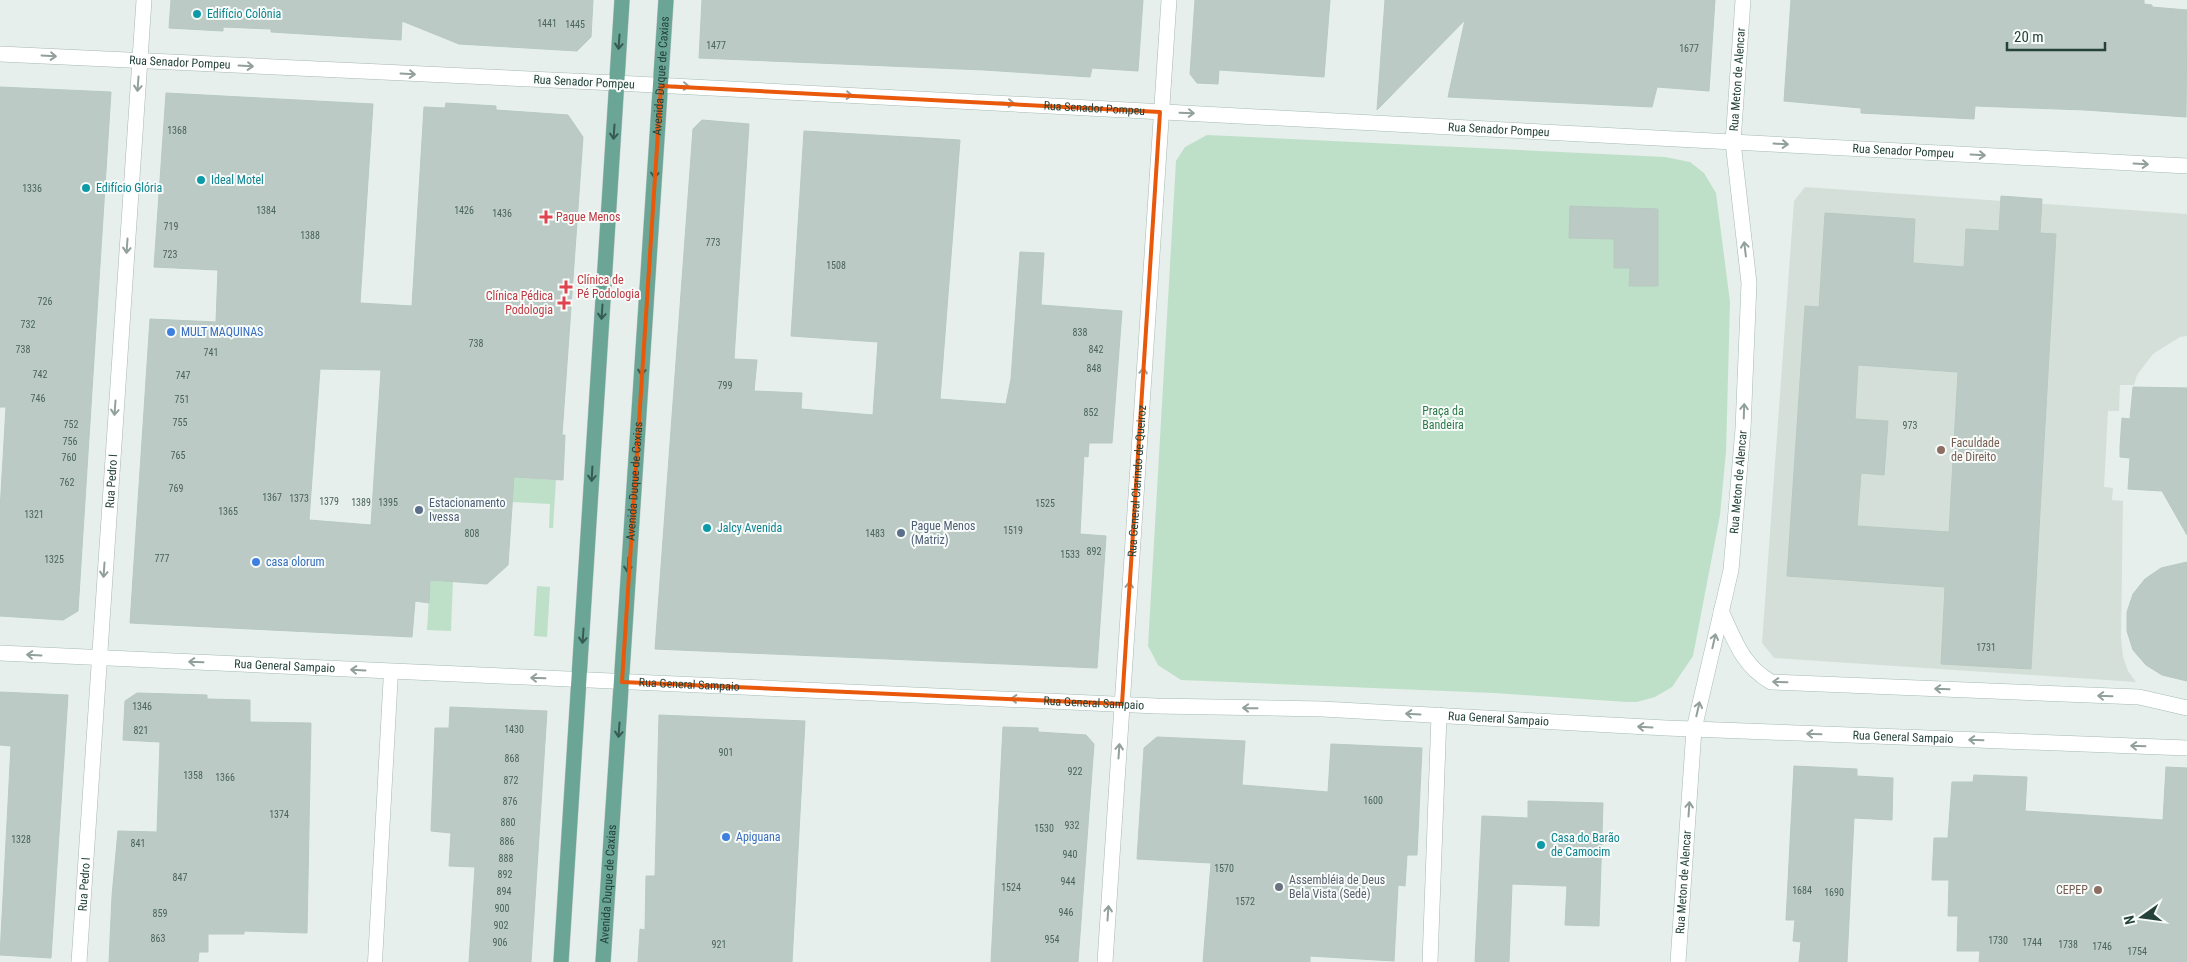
<svg xmlns="http://www.w3.org/2000/svg" width="2187" height="962" viewBox="0 0 2187 962" font-family="'Roboto Condensed',sans-serif">
	<rect width="100%" height="100%" fill="#e6efeb"/>
	<polygon fill="#d4dfda" points="1805,187 2187,214 2187,336 2180,337 2153,354 2137,375 2134,385 2120,385 2119,411 2108,411 2104,487 2113,488 2112,500 2123,501 2121,638 2123,657 2128,671 2136,682 1774,658 1762,643 1794,201"/>
	<g fill="#bfe0c8">
		<polygon points="1207,135 1665,157 1690,162 1704,173 1716,193 1730,302 1726,452 1720,515 1693,656 1672,687 1655,697 1637,702 1627,702 1494,693 1181,680 1158,665 1148,646 1176,161 1185,147"/>
		<polygon points="513,477 556,480 553,528 549,528 550,504 512,502"/>
		<polygon points="430,580 453,581 451,631 427,630"/>
		<polygon points="537,586 550,587 547,637 534,636"/>
	</g>
	<g fill="#bbcac4" stroke="#b8c9c2" fill-rule="evenodd">
		<polygon points="171,0 593,0 591,37 577,51 459,44 402,21 401,40 271,32 271,29 223,27 223,31 169,28"/>
		<polygon points="702,0 1143,0 1138,71 1092,68 1090,77 984,70 699,58"/>
		<polygon points="1195,0 1330,0 1324,77 1219,70 1218,84 1197,83 1190,74"/>
		<polygon points="1385,0 1715,0 1709,91 1657,87 1652,107 1448,97 1465,20 1377,110"/>
		<polygon points="1791,0 2144,0 2144,4 2152,5 2152,7 2187,10 2186,117 2085,110 1975,106 1974,119 1861,113 1861,108 1784,101"/>
		<polygon points="0,87 111,92 78,611 63,620 0,616 0,510 6,407 0,407"/>
		<path d="M166 93 373 104 360 303 412 306 424 107 445 108 446 103 496 106V110L568 115 583 137 562 435H565L563 480 514 477 508 565 487 584 430 580 429 603 415 601 412 637 130 623 150 319 216 322 218 270 154 267ZM320 369 381 370 371 525 309 520Z"/>
		<polygon points="702,120 749,124 734,359 757,360 754,391 802,393 801,409 873,415 878,342 791,336 804,131 960,140 940,399 1006,404 1011,379 1020,252 1044,253 1041,305 1122,311 1112,443 1089,443 1088,457 1084,456 1080,534 1106,536 1097,668 655,649 693,129"/>
		<path d="M2001 196 2042 199 2040 233 2056 234 2031 669 1941 664 1945 587 1787 576 1805 306 1819 307 1825 213 1915 219 1913 263 1964 267 1966 229 1999 231ZM1858 365 1958 372 1949 532 1857 526 1861 473 1884 475 1888 421 1855 419Z"/>
		<polygon points="1570,206 1658,209 1658,286 1629,286 1630,268 1614,268 1614,239 1569,238"/>
		<polygon points="2133,387 2187,388 2187,535 2162,491 2128,489 2130,458 2120,457 2120,447 2122,418 2130,419"/>
		<polygon points="2187,562 2187,681 2162,675 2146,665 2133,650 2127,631 2127,612 2133,594 2145,579 2161,568"/>
		<polygon points="0,692 68,695 51,958 0,955 11,746 0,745"/>
		<polygon points="137,693 207,695 207,699 250,700 250,722 311,723 307,933 244,931 244,934 208,934 208,952 199,952 198,962 109,962 112,896 118,831 157,832 160,742 123,740 125,701"/>
		<polygon points="450,707 547,711 531,962 469,962 475,867 449,866 451,833 431,831 435,728 449,728"/>
		<polygon points="659,715 805,721 792,962 638,962 640,929 645,930 646,876 655,876"/>
		<polygon points="1003,727 1038,728 1038,732 1086,735 1094,744 1078,962 991,962"/>
		<polygon points="1157,737 1245,741 1242,785 1328,792 1331,744 1422,748 1417,855 1407,855 1405,886 1398,885 1394,961 1310,956 1310,962 1203,962 1211,863 1137,859 1144,748"/>
		<polygon points="1794,766 1857,769 1857,776 1893,778 1892,820 1854,818 1847,962 1799,962 1801,942 1793,941 1795,920 1786,920"/>
		<polygon points="2166,767 2187,768 2187,962 1979,962 1980,951 1957,951 1958,916 1948,916 1949,880 1932,880 1934,838 1948,838 1952,782 1973,782 1974,775 2027,777 2025,811 2163,820"/>
		<polygon points="1528,801 1603,803 1599,926 1565,925 1567,886 1512,884 1509,962 1475,962 1482,816 1528,818"/>
	</g>
	<g fill="none" stroke-linecap="round" stroke-linejoin="round">
		<g stroke="#a8b8b2" stroke-width="15">
			<polyline id="lane" points="375,962 391,672"/>
		</g>
		<g stroke="#a8b8b2" stroke-width="16">
			<g id="street">
				<path id="s1" d="M0 54 616 83"/>
				<path id="s2" d="M79 962 144 0"/>
				<path id="s3" d="M1105 962 1169 0"/>
				<polyline points="1430,962 1439,715"/>
			</g>
		</g>
		<g stroke="#a4bbb3" stroke-width="16">
			<g id="secondary">
				<path id="s4" d="M616 83 2187 166"/>
				<path d="M1721 611C1735 641 1742 665 1771 682L2139 697 2187 708"/>
				<path id="s5" d="M0 653 1156 706 1322 709 1666 728 2187 748"/>
				<path id="s6" d="M1678 962 1694 729 1731 570 1743 429 1749 283 1733 142 1743 0"/>
			</g>
		</g>
		<g stroke="#c2cac8" stroke-width="16">
			<g id="primary">
				<polyline points="561,962 622,0"/>
				<path id="s7" d="M603 962 666 0"/>
			</g>
		</g>
		<use href="#lane" stroke="#fff" stroke-width="14"/>
		<use href="#street" stroke="#fff" stroke-width="15"/>
		<use href="#secondary" stroke="#fff" stroke-width="15"/>
		<use href="#primary" stroke="#6aa596" stroke-width="15"/>
	</g>
	<defs><path id="oneway-shaft" d="M-6 0H5M1.5-3L5.5 0L1.5 3" fill="none" stroke-width="1.6" stroke-linecap="round" stroke-linejoin="round" transform="scale(1.25)"/></defs>
	<g stroke="#365b51">
		<use href="#oneway-shaft" transform="translate(619 42) rotate(94)"/>
		<use href="#oneway-shaft" transform="translate(614 132) rotate(94)"/>
		<use href="#oneway-shaft" transform="translate(655 171) rotate(94)"/>
		<use href="#oneway-shaft" transform="translate(602 312) rotate(94)"/>
		<use href="#oneway-shaft" transform="translate(642 368) rotate(94)"/>
		<use href="#oneway-shaft" transform="translate(592 474) rotate(93)"/>
		<use href="#oneway-shaft" transform="translate(628 565) rotate(94)"/>
		<use href="#oneway-shaft" transform="translate(583 636) rotate(94)"/>
		<use href="#oneway-shaft" transform="translate(619 730) rotate(94)"/>
	</g>
	<g stroke="#92a09c">
		<use href="#oneway-shaft" transform="translate(49 56) rotate(3)"/>
		<use href="#oneway-shaft" transform="translate(246 66) rotate(3)"/>
		<use href="#oneway-shaft" transform="translate(408 74) rotate(3)"/>
		<use href="#oneway-shaft" transform="translate(138 84) rotate(94)"/>
		<use href="#oneway-shaft" transform="translate(682 86) rotate(2)"/>
		<use href="#oneway-shaft" transform="translate(845 95) rotate(3)"/>
		<use href="#oneway-shaft" transform="translate(1007 103) rotate(3)"/>
		<use href="#oneway-shaft" transform="translate(1187 113) rotate(2)"/>
		<use href="#oneway-shaft" transform="translate(1781 144) rotate(3)"/>
		<use href="#oneway-shaft" transform="translate(1978 155) rotate(3)"/>
		<use href="#oneway-shaft" transform="translate(2141 164) rotate(3)"/>
		<use href="#oneway-shaft" transform="translate(127 246) rotate(94)"/>
		<use href="#oneway-shaft" transform="translate(1745 249) rotate(-97)"/>
		<use href="#oneway-shaft" transform="translate(1143 375) rotate(-86)"/>
		<use href="#oneway-shaft" transform="translate(115 408) rotate(94)"/>
		<use href="#oneway-shaft" transform="translate(1744 411) rotate(-88)"/>
		<use href="#oneway-shaft" transform="translate(104 570) rotate(94)"/>
		<use href="#oneway-shaft" transform="translate(1129 589) rotate(-86)"/>
		<use href="#oneway-shaft" transform="translate(1714 641) rotate(-77)"/>
		<use href="#oneway-shaft" transform="translate(34 655) rotate(-177)"/>
		<use href="#oneway-shaft" transform="translate(196 662) rotate(-178)"/>
		<use href="#oneway-shaft" transform="translate(358 670) rotate(-177)"/>
		<use href="#oneway-shaft" transform="translate(538 678) rotate(-178)"/>
		<use href="#oneway-shaft" transform="translate(1780 682) rotate(-178)"/>
		<use href="#oneway-shaft" transform="translate(1942 689) rotate(-178)"/>
		<use href="#oneway-shaft" transform="translate(2105 696) rotate(-178)"/>
		<use href="#oneway-shaft" transform="translate(1018 699) rotate(-177)"/>
		<use href="#oneway-shaft" transform="translate(1250 708) rotate(-179)"/>
		<use href="#oneway-shaft" transform="translate(1698 709) rotate(-77)"/>
		<use href="#oneway-shaft" transform="translate(1413 714) rotate(-177)"/>
		<use href="#oneway-shaft" transform="translate(1645 727) rotate(-177)"/>
		<use href="#oneway-shaft" transform="translate(1814 734) rotate(-178)"/>
		<use href="#oneway-shaft" transform="translate(1976 740) rotate(-178)"/>
		<use href="#oneway-shaft" transform="translate(2138 746) rotate(-178)"/>
		<use href="#oneway-shaft" transform="translate(1119 751) rotate(-86)"/>
		<use href="#oneway-shaft" transform="translate(1689 809) rotate(-86)"/>
		<use href="#oneway-shaft" transform="translate(1108 913) rotate(-86)"/>
	</g>
	<path fill="none" stroke="#e8590c" stroke-width="4" stroke-linejoin="round" d="M661 86 1160 112 1122 704 622 682Z"/>
	<g fill="#0f9aa8" stroke="#f7fbf9" stroke-width="2">
		<circle cx="197" cy="14" r="5"/>
		<circle cx="201" cy="180" r="5"/>
		<circle cx="86" cy="188" r="5"/>
		<circle cx="707" cy="528" r="5"/>
		<circle cx="1541" cy="845" r="5"/>
	</g>
	<g fill="#e0444e" stroke="#f7fbf9" stroke-width="2">
		<path d="M543.5 209.5h5v5h5v5h-5v5h-5v-5h-5v-5h5z"/>
		<path d="M563.5 279.5h5v5h5v5h-5v5h-5v-5h-5v-5h5z"/>
		<path d="M561.5 295.5h5v5h5v5h-5v5h-5v-5h-5v-5h5z"/>
	</g>
	<g fill="#3f7fe0" stroke="#f7fbf9" stroke-width="2">
		<circle cx="171" cy="332" r="5"/>
		<circle cx="256" cy="562" r="5"/>
		<circle cx="726" cy="837" r="5"/>
	</g>
	<g fill="#8d6e63" stroke="#f7fbf9" stroke-width="2">
		<circle cx="1941" cy="450" r="5"/>
		<circle cx="2098" cy="890" r="5"/>
	</g>
	<g fill="#5c6f8a" stroke="#f7fbf9" stroke-width="2">
		<circle cx="419" cy="510" r="5"/>
		<circle cx="901" cy="533" r="5"/>
	</g>
	<circle fill="#6b7280" stroke="#f7fbf9" stroke-width="2" cx="1279" cy="887" r="5"/>
	<g text-anchor="middle" stroke-width="4" stroke-linejoin="round" paint-order="stroke">
		<g font-size="10" fill="#4a645c">
			<text x="547" y="27">1441</text>
			<text x="575" y="28">1445</text>
			<text x="716" y="49">1477</text>
			<text x="1689" y="52">1677</text>
			<text x="177" y="134">1368</text>
			<text x="32" y="192">1336</text>
			<text x="266" y="214">1384</text>
			<text x="464" y="214">1426</text>
			<text x="502" y="217">1436</text>
			<text x="171" y="230">719</text>
			<text x="310" y="239">1388</text>
			<text x="713" y="246">773</text>
			<text x="170" y="258">723</text>
			<text x="836" y="269">1508</text>
			<text x="45" y="305">726</text>
			<text x="28" y="328">732</text>
			<text x="1080" y="336">838</text>
			<text x="476" y="347">738</text>
			<text x="23" y="353">738</text>
			<text x="1096" y="353">842</text>
			<text x="211" y="356">741</text>
			<text x="1094" y="372">848</text>
			<text x="40" y="378">742</text>
			<text x="183" y="379">747</text>
			<text x="725" y="389">799</text>
			<text x="38" y="402">746</text>
			<text x="182" y="403">751</text>
			<text x="1091" y="416">852</text>
			<text x="180" y="426">755</text>
			<text x="71" y="428">752</text>
			<text x="1910" y="429">973</text>
			<text x="70" y="445">756</text>
			<text x="178" y="459">765</text>
			<text x="69" y="461">760</text>
			<text x="67" y="486">762</text>
			<text x="176" y="492">769</text>
			<text x="272" y="501">1367</text>
			<text x="299" y="502">1373</text>
			<text x="329" y="505">1379</text>
			<text x="361" y="506">1389</text>
			<text x="388" y="506">1395</text>
			<text x="1045" y="507">1525</text>
			<text x="228" y="515">1365</text>
			<text x="34" y="518">1321</text>
			<text x="1013" y="534">1519</text>
			<text x="472" y="537">808</text>
			<text x="875" y="537">1483</text>
			<text x="1094" y="555">892</text>
			<text x="1070" y="558">1533</text>
			<text x="162" y="562">777</text>
			<text x="54" y="563">1325</text>
			<text x="1986" y="651">1731</text>
			<text x="142" y="710">1346</text>
			<text x="514" y="733">1430</text>
			<text x="141" y="734">821</text>
			<text x="726" y="756">901</text>
			<text x="512" y="762">868</text>
			<text x="1075" y="775">922</text>
			<text x="193" y="779">1358</text>
			<text x="225" y="781">1366</text>
			<text x="511" y="784">872</text>
			<text x="1373" y="804">1600</text>
			<text x="510" y="805">876</text>
			<text x="279" y="818">1374</text>
			<text x="508" y="826">880</text>
			<text x="1072" y="829">932</text>
			<text x="1044" y="832">1530</text>
			<text x="21" y="843">1328</text>
			<text x="507" y="845">886</text>
			<text x="138" y="847">841</text>
			<text x="1070" y="858">940</text>
			<text x="506" y="862">888</text>
			<text x="1224" y="872">1570</text>
			<text x="505" y="878">892</text>
			<text x="180" y="881">847</text>
			<text x="1068" y="885">944</text>
			<text x="1011" y="891">1524</text>
			<text x="1802" y="894">1684</text>
			<text x="504" y="895">894</text>
			<text x="1834" y="896">1690</text>
			<text x="1245" y="905">1572</text>
			<text x="502" y="912">900</text>
			<text x="1066" y="916">946</text>
			<text x="160" y="917">859</text>
			<text x="501" y="929">902</text>
			<text x="158" y="942">863</text>
			<text x="1052" y="943">954</text>
			<text x="1998" y="944">1730</text>
			<text x="500" y="946">906</text>
			<text x="2032" y="946">1744</text>
			<text x="719" y="948">921</text>
			<text x="2068" y="948">1738</text>
			<text x="2102" y="950">1746</text>
			<text x="2137" y="955">1754</text>
		</g>
		<g font-size="12" fill="#0d838f" stroke="#f7fbf9" text-anchor="start">
			<text x="207" y="18">Edifício Colônia</text>
			<text x="211" y="184">Ideal Motel</text>
			<text x="96" y="192">Edifício Glória</text>
			<text x="717" y="532">Jalcy Avenida</text>
			<text x="1551" y="842">Casa do Barão<tspan x="1551" dy="14">de Camocim</tspan></text>
		</g>
		<g font-size="12" fill="#24423a" stroke="#f7fbf9">
			<text dy="4" stroke="none"><textPath href="#s1" startOffset="180">Rua Senador Pompeu</textPath></text>
			<text dy="4" stroke="none"><textPath href="#s7" startOffset="888">Avenida Duque de Caxias</textPath></text>
			<text dy="4" stroke="none"><textPath href="#s6" startOffset="889">Rua Meton de Alencar</textPath></text>
			<text transform="translate(584 82) rotate(3)" y="4">Rua Senador Pompeu</text>
			<text dy="4" stroke="none"><textPath href="#s4" startOffset="479">Rua Senador Pompeu</textPath></text>
			<text dy="4" stroke="none"><textPath href="#s4" startOffset="884">Rua Senador Pompeu</textPath></text>
			<text dy="4" stroke="none"><textPath href="#s4" startOffset="1289">Rua Senador Pompeu</textPath></text>
			<text dy="4" stroke="none"><textPath href="#s2" startOffset="482">Rua Pedro I</textPath></text>
			<text dy="4" stroke="none"><textPath href="#s7" startOffset="482">Avenida Duque de Caxias</textPath></text>
			<text dy="4" stroke="none"><textPath href="#s3" startOffset="482">Rua General Clarindo de Queiroz</textPath></text>
			<text dy="4" stroke="none"><textPath href="#s6" startOffset="485">Rua Meton de Alencar</textPath></text>
			<text dy="4" stroke="none"><textPath href="#s5" startOffset="285">Rua General Sampaio</textPath></text>
			<text dy="4" stroke="none"><textPath href="#s5" startOffset="690">Rua General Sampaio</textPath></text>
			<text dy="4" stroke="none"><textPath href="#s5" startOffset="1095">Rua General Sampaio</textPath></text>
			<text dy="4" stroke="none"><textPath href="#s5" startOffset="1500">Rua General Sampaio</textPath></text>
			<text dy="4" stroke="none"><textPath href="#s5" startOffset="1905">Rua General Sampaio</textPath></text>
			<text dy="4" stroke="none"><textPath href="#s6" startOffset="80">Rua Meton de Alencar</textPath></text>
			<text dy="4" stroke="none"><textPath href="#s2" startOffset="78">Rua Pedro I</textPath></text>
			<text dy="4" stroke="none"><textPath href="#s7" startOffset="78">Avenida Duque de Caxias</textPath></text>
		</g>
		<g font-size="12" fill="#be3a42" stroke="#f7fbf9" text-anchor="start">
			<text x="556" y="221">Pague Menos</text>
			<text x="577" y="284">Clínica de<tspan x="577" dy="14">Pé Podologia</tspan></text>
			<text x="553" y="300" text-anchor="end">Clínica Pédica<tspan x="553" dy="14">Podologia</tspan></text>
		</g>
		<g font-size="12" fill="#366cbe" stroke="#f7fbf9" text-anchor="start">
			<text x="181" y="336">MULT MAQUINAS</text>
			<text x="266" y="566">casa olorum</text>
			<text x="736" y="841">Apiguana</text>
		</g>
		<g font-size="12" fill="#2d7a4b" stroke="#f7fbf9">
			<text x="1443" y="415">Praça da<tspan x="1443" dy="14">Bandeira</tspan></text>
		</g>
		<g font-size="12" fill="#785e54" stroke="#f7fbf9" text-anchor="start">
			<text x="1951" y="447">Faculdade<tspan x="1951" dy="14">de Direito</tspan></text>
			<text x="2088" y="894" text-anchor="end">CEPEP</text>
		</g>
		<g font-size="12" fill="#4e5e75" stroke="#f7fbf9" text-anchor="start">
			<text x="429" y="507">Estacionamento<tspan x="429" dy="14">Ivessa</tspan></text>
			<text x="911" y="530">Pague Menos<tspan x="911" dy="14">(Matriz)</tspan></text>
		</g>
		<g font-size="12" fill="#5b616d" stroke="#f7fbf9" text-anchor="start">
			<text x="1289" y="884">Assembléia de Deus<tspan x="1289" dy="14">Bela Vista (Sede)</tspan></text>
		</g>
	</g>
	<g transform="translate(2142 917) rotate(256)" stroke="#f7fbf9" stroke-width="4" paint-order="stroke">
	<path d="M0-4L9 19L0 12L-9 19Z" fill="#24423a"/>
	<text y="-8" font-size="14" font-weight="bold" text-anchor="middle" fill="#24423a">N</text>
	</g>
	<path d="M2007 42v8h98v-8" fill="none" stroke="#24423a" stroke-width="2.5"/>
	<text x="2014" y="42" font-size="15" fill="#24423a" stroke="#f7fbf9" stroke-width="4" paint-order="stroke">20 m</text>
</svg>
